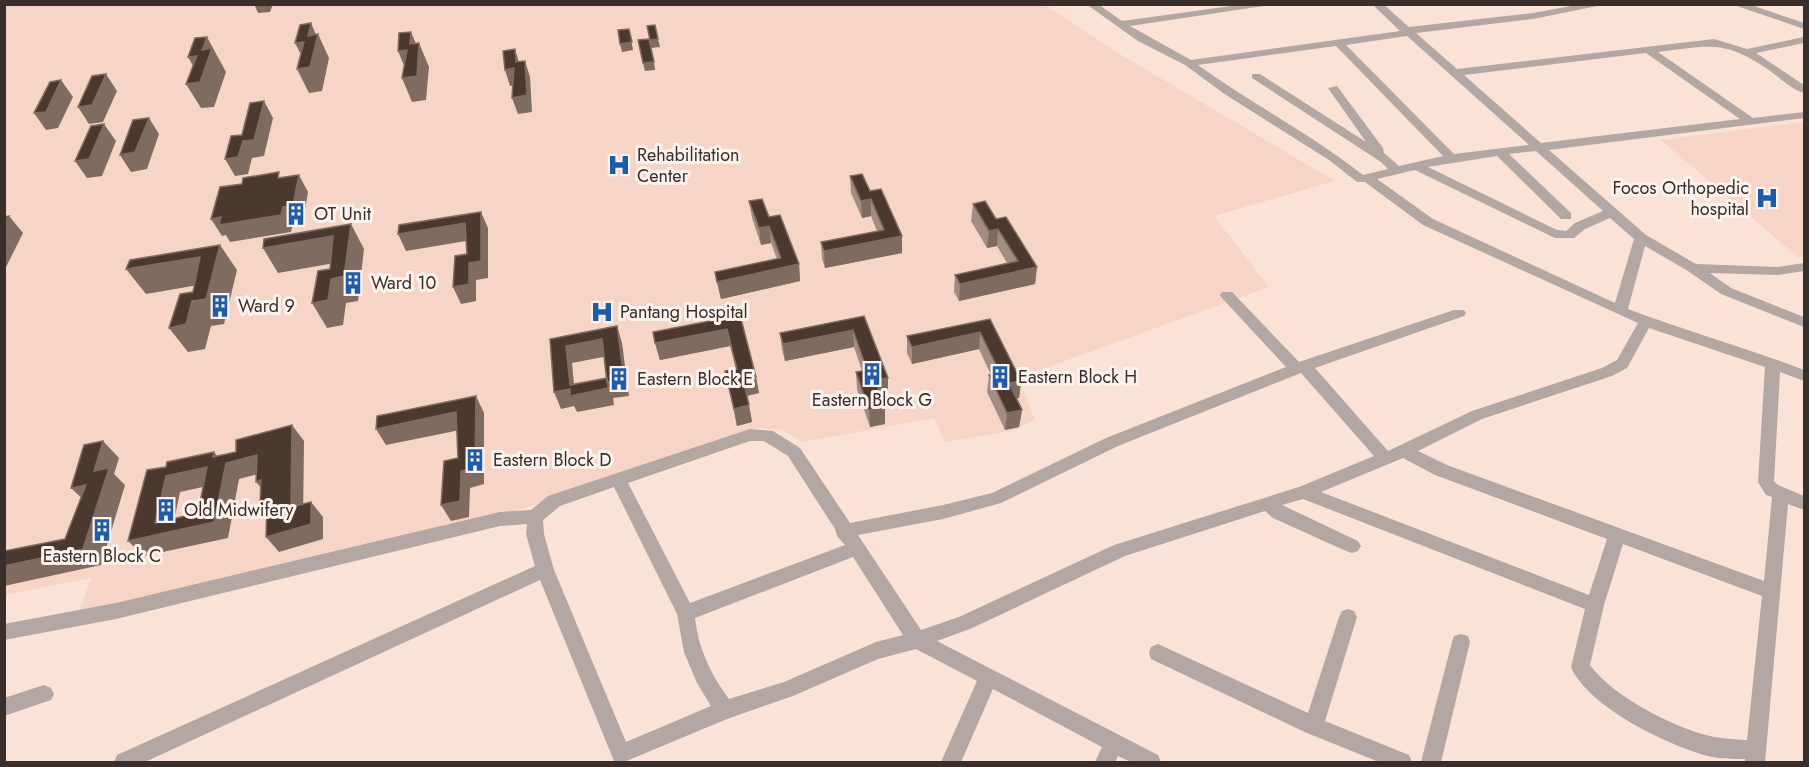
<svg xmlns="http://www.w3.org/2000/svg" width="1809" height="767" viewBox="0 0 1809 767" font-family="Jost,sans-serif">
	<rect width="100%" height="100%" fill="#fbe2d6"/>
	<g fill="#f6d5c6">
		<polygon points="5,5 1045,5 1118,53 1335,181 1214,216 1269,287 1018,378 1035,420 1012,431 945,442 934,418 803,442 783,430 756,428 505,515 78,615 91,578 5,595"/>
		<polygon points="1804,122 1804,256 1798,257 1661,140"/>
	</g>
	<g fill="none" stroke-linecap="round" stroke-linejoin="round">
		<g fill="#b2a7a2" fill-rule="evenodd">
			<path d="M1086 4H1098L1122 21 1246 4H1277L1130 26 1191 60 1400 31 1372 4H1383L1409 27 1533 13 1582 4H1607L1533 19 1416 33 1457 69 1714 39 1747 49 1804 37V43L1756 53 1804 85V93C1791 89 1780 78 1769 70 1723 39 1709 46 1658 52L1753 118 1804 112V118L1549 150 1646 235 1696 264 1778 267 1804 263V271L1778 275 1710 273 1731 288 1804 317V327L1721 294 1688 271 1645 246 1628 309C1686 331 1747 348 1804 370V381L1780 372 1774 481 1778 485 1804 496V510L1788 504 1765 762H1745V759C1733 759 1720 759 1708 756 1667 745 1588 707 1571 667L1585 609 1303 499 1282 505 1358 541 1361 546 1358 551 1352 553 1346 551 1273 518 1265 511 1125 556 970 629 937 641 1158 755 1161 762H1131L1118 756 1115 762H1095L1102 747 993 689 961 762H941L977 681 916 649 878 659 793 696 727 719 624 762 614 761 540 580 145 762H114L117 755 535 566 526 534 527 524 500 526 116 619 4 640V624L116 603 500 512 531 510 548 496 750 429 773 431 800 448 850 523 943 505 992 493 1106 438 1286 367 1222 298 1220 295 1222 292H1232L1299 362 1454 310H1464L1466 313 1464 316 1315 368 1388 451 1472 411 1602 368 1617 360 1638 323 1423 225 1365 182H1357L1329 160 1226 95 1185 65 1138 41ZM1407 36 1529 145 1454 154 1346 45ZM1336 46 1443 156 1399 166 1384 153 1383 148 1337 86 1328 88 1366 142 1260 74H1252V78L1381 162 1388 169 1363 175C1311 134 1252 104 1198 65ZM1646 53 1740 119 1541 143 1464 75ZM1536 151 1603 211 1575 223 1566 231 1557 230 1428 167 1497 156 1561 219H1571V213L1509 154ZM1415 170 1555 238H1574L1585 229 1610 218 1634 239 1615 303 1433 219 1377 179ZM1649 328 1765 367 1758 482 1766 495 1772 497 1764 581 1447 465 1418 451 1482 419 1612 376 1627 368ZM1301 373 1374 456 1299 487 1114 545 959 617 921 630 858 535 943 519 1001 503 1118 446ZM750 441H764L788 456 835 529 837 536 845 545 690 603 628 483ZM1403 458 1435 475 1607 539 1589 595 1321 492ZM614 487 677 614 684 652 697 683 711 706 626 742 554 570 544 534 543 520 560 506ZM1623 544 1762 596 1747 740C1735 739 1722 739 1710 736 1674 728 1611 695 1590 665L1604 605ZM853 557 903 635 876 642 784 682 729 699C711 675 698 648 695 618Z"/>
			<polygon points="1731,4 1748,4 1804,23 1804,29"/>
			<polygon points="1348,609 1354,611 1357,617 1325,721 1409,755 1412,762 1379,762 1307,733 1151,659 1149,653 1151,647 1158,644 1308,713 1339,617 1342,611"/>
			<polygon points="1461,634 1468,636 1470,642 1441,762 1421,762 1452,642 1454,636"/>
			<polygon points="44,685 51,688 54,694 51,700 4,716 4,698"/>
		</g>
	</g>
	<g fill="#a38d82">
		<polygon points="850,176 870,191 902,236 902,253 825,268 822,259 821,242 877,231 871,216 862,218 851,193"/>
		<polygon points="749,201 769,217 799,264 800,281 721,299 715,272 777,259 771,243 761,245 752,218"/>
		<polygon points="973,204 996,219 1037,267 1035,284 959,301 954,292 955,275 1007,263 997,246 987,248 971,221"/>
		<polygon points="740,315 756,377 759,393 747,396 752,422 737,426 725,371 736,369 730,346 660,360 655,343"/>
		<polygon points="864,316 888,378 888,395 881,396 885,407 885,424 870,427 857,389 856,372 862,371 854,347 785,361 782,350 780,333"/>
		<polygon points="990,319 1021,381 1019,398 1016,398 1022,410 1019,427 1005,430 987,392 989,375 991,375 979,349 912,364 907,353 907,336"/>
	</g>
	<g fill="#806b60">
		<polygon points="254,4 273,4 270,12 258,13"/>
		<polygon points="311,23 317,37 318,34 329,58 322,91 309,93 297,69 307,66 295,43 308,36"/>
		<polygon points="629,29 633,50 622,52 620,44"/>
		<polygon points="411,32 419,51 419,43 429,67 426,100 412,102 402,78 408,75 398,51 410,44"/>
		<polygon points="207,37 226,72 214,107 201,108 186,84 201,80 188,57 202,50"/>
		<polygon points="658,39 660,47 651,48 650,40"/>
		<polygon points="515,49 520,66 516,62"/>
		<polygon points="525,61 530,77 532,112 518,114 512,98"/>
		<polygon points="654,62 655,70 645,71 643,63"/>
		<polygon points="514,68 519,85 510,86 505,70"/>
		<polygon points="106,74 117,91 103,122 89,124 78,107"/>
		<polygon points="61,80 73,97 58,128 46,130 34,113"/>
		<polygon points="264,101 273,118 264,156 252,158 248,174 235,176 225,159"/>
		<polygon points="149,118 159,134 147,169 131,172 120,155"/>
		<polygon points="104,124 116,141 102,176 87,178 75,161"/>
		<polygon points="299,175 308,192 303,222 293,224 291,232 230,242 226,235 222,236 211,219 283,207"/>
		<polygon points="871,199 871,216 862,218 861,201"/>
		<polygon points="481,212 488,228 488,278 476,280 476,301 461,304 453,287 469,263"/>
		<polygon points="9,216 23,233 4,271 4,224"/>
		<polygon points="465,223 472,240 406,251 398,234"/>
		<polygon points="351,224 364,249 358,301 346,303 343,325 327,328 312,303 346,261 278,273 263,248"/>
		<polygon points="769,226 771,243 761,245 759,228"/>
		<polygon points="998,229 997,246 987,248 989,231"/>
		<polygon points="902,236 902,253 825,268 824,251"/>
		<polygon points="220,245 237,270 224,324 211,326 205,349 188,352 169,328 210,283 146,294 126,269"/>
		<polygon points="799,264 800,281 721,299 717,282"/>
		<polygon points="1037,267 1035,284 959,301 960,284"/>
		<polygon points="617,326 622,343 629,396 613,398 614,405 577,412 574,406 561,409 554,392 570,389 566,346 602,339 608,356 572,363 575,395 607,378"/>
		<polygon points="727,329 730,346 660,360 655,343"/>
		<polygon points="853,330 854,347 785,361 783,344"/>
		<polygon points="980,332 979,349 912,364 912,347"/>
		<polygon points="756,377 759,393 746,396 743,379"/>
		<polygon points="888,378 888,395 876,397 875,380"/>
		<polygon points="1021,381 1019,398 1007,400 1009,383"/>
		<polygon points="476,396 484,413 484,484 470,488 469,517 451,521 441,505 461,471"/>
		<polygon points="749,405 752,422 737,426 734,409"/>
		<polygon points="885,407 885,424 870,427 869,410"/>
		<polygon points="1022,410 1019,427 1005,430 1007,413"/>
		<polygon points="456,412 465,429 386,445 376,429"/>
		<polygon points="292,425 304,441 303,523 291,507"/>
		<polygon points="103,441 119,458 114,474 125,485 101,565 4,586 4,566 83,549 88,504 71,488 86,485 94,471"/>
		<polygon points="214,452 225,466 226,463 257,455 270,471 239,479 228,538 144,556 128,541 165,533 155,523 166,476 207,467 221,483 180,492 172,531 214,522 224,471 213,457"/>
		<polygon points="261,480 269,497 256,482"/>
		<polygon points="311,502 323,517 323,539 279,552 266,537"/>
		<polygon points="267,503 273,520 260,505"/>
	</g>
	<g fill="#4b382e" stroke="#806b60" stroke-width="1.5" fill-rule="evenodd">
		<polygon points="311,23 308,36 318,34 310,67 297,69 304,42 295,43 300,25"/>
		<polygon points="655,25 658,39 650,40 647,26"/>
		<polygon points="629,29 632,42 620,44 618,30"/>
		<polygon points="411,32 410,44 419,43 417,76 402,78 407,50 398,51 399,33"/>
		<polygon points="207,37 202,50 212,48 200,82 186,84 197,56 188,57 195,38"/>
		<polygon points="649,39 654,62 643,63 638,40"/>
		<polygon points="515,49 516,62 525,61 527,95 512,98 514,68 505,70 503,51"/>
		<polygon points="106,74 92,105 78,107 92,76"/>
		<polygon points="61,80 46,112 34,113 50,82"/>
		<polygon points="264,101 254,140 243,141 238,157 225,159 231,136 242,135 250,103"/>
		<polygon points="149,118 135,152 120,155 133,120"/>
		<polygon points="104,124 89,159 75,161 91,126"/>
		<polygon points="279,172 278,178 299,175 293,205 283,207 281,215 219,225 221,217 211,219 220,187 242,184 243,178"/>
		<polygon points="862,174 870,191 881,189 902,236 824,251 821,242 884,230 871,199 861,201 850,176"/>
		<polygon points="762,199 769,217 780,215 799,264 717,282 715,272 781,258 769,226 759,228 749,201"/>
		<polygon points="985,201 996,219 1006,217 1037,267 960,284 955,275 1018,261 998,229 989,231 973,204"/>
		<polygon points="481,212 481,261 469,263 469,284 453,287 455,256 467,254 465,223 398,234 399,225"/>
		<polygon points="9,216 4,224 4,217"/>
		<polygon points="351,224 344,276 331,279 328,300 312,303 318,271 330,269 333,236 263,248 264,239"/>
		<polygon points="220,245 206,299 192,301 186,324 169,328 180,294 193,292 200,257 126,269 130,260"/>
		<polygon points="740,315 756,377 743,379 749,405 734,409 725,371 737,369 727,329 655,343 653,332"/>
		<polygon points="864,316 888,378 875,380 885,407 869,410 856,372 867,370 853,330 783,344 780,333"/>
		<polygon points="990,319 1021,381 1009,383 1022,410 1007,413 989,375 1000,373 980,332 912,347 907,336"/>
		<polygon points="617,326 624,379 607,382 602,339 566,346 570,385 607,378 608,388 570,396 570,389 554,392 550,339"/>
		<polygon points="476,396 475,468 461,471 460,501 441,505 444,461 458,458 456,412 376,429 377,416"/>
		<path d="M292 425 291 507 311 502V524L266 537 267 503 260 505 261 480 256 482 257 455 226 463 214 522 128 541 147 470 166 467 167 462 214 452 213 457 236 452V440ZM207 467 198 513 155 523 166 476Z"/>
		<polygon points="103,441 94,471 109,468 83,549 4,566 4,551 65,539 86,485 71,488 84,445"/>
	</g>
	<defs>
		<g id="hospital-bare" transform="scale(1.8)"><path d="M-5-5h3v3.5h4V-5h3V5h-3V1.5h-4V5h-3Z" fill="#1b5cad" stroke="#fdf3ee" stroke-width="2.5" paint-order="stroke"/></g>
		<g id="building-bare" transform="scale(1.8)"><path d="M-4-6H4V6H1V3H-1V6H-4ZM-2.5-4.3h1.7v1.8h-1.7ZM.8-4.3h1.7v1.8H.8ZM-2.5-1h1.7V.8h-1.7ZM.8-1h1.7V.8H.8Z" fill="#1b5cad" stroke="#fdf3ee" stroke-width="2.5" paint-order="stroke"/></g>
	</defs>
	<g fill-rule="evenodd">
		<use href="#hospital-bare" x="619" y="165"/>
		<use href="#hospital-bare" x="1767" y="198"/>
		<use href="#building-bare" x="296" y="214"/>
		<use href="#building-bare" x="353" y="283"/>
		<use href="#building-bare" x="220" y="306"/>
		<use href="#hospital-bare" x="602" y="312"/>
		<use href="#building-bare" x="872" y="374"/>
		<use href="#building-bare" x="1000" y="377"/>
		<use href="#building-bare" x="619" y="379"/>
		<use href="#building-bare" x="475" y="460"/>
		<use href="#building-bare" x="166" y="510"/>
		<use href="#building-bare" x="102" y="530"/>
	</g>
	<g text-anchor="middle" stroke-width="6" stroke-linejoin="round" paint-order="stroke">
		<g font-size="18" fill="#382f2a" stroke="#fdf3ee" text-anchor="start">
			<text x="637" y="161">Rehabilitation<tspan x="637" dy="21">Center</tspan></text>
			<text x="1749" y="194" text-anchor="end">Focos Orthopedic<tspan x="1749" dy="21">hospital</tspan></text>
			<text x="314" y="220">OT Unit</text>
			<text x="371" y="289">Ward 10</text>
			<text x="238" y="312">Ward 9</text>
			<text x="620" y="318">Pantang Hospital</text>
			<text x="1018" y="383">Eastern Block H</text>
			<text x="637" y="385">Eastern Block E</text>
			<text x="872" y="406" text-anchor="middle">Eastern Block G</text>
			<text x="493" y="466">Eastern Block D</text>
			<text x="184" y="516">Old Midwifery</text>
			<text x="102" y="562" text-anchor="middle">Eastern Block C</text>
		</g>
	</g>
	<rect width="1809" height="767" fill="none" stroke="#382f2a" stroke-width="12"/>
</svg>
